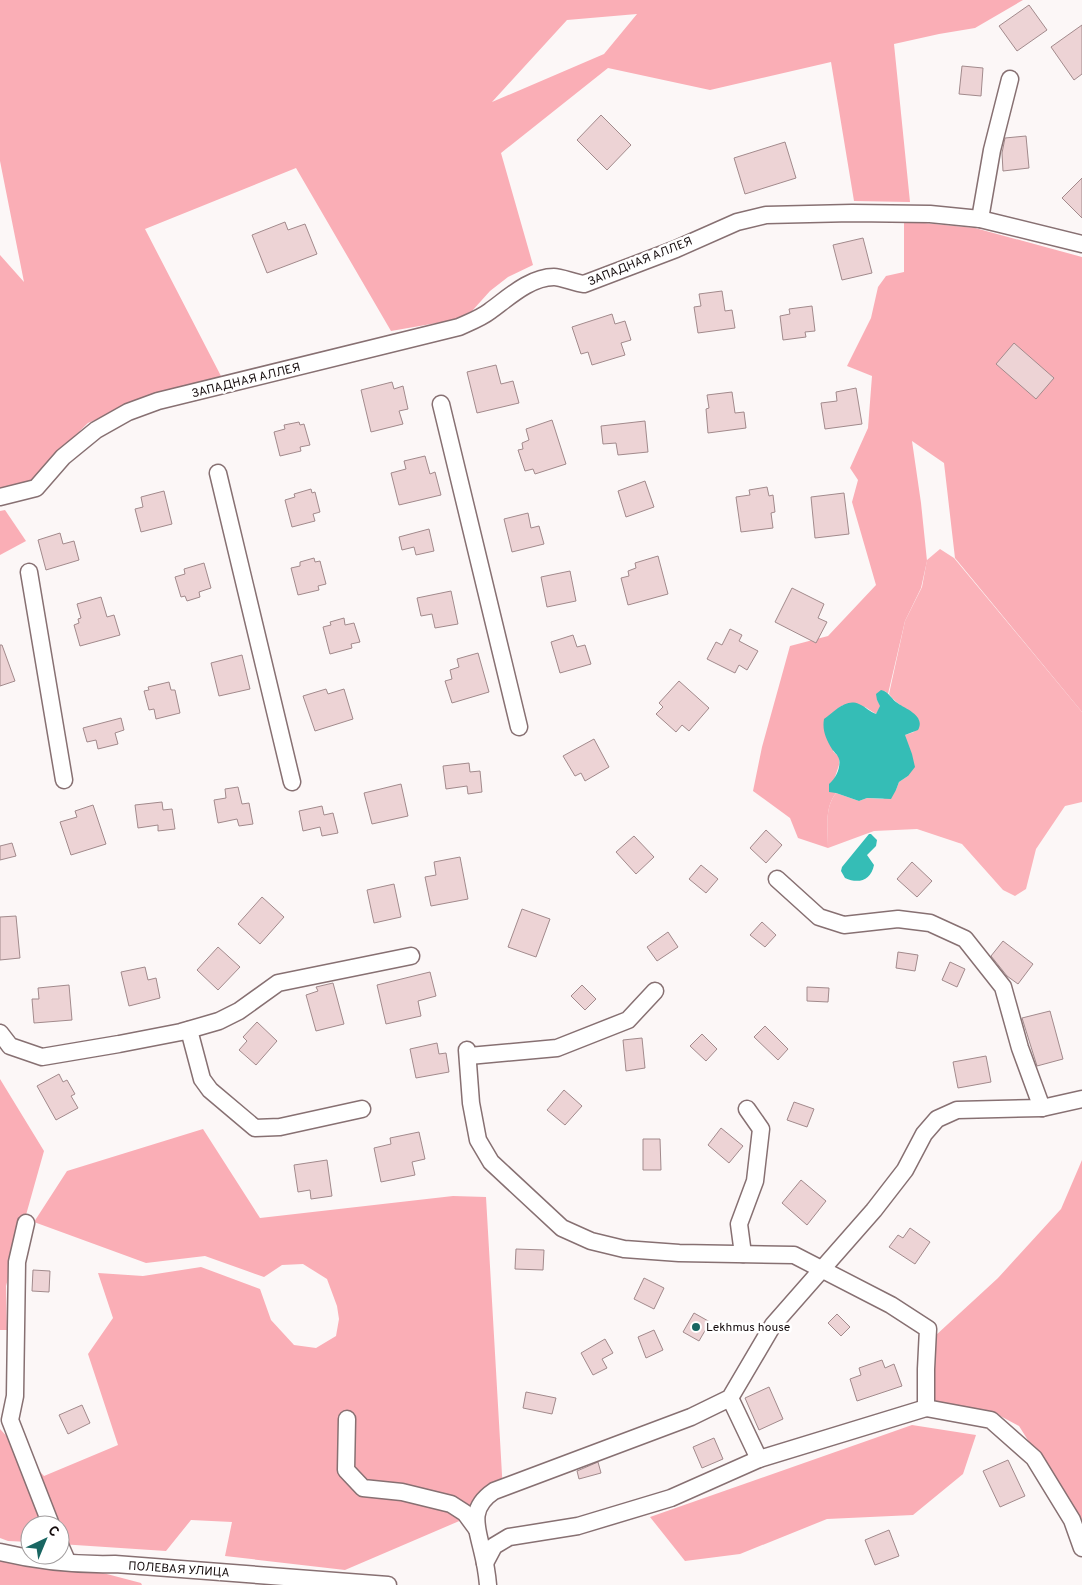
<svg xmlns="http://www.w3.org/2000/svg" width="1082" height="1585" viewBox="0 0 1082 1585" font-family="Overpass,sans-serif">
	<rect width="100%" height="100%" fill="#fcf7f7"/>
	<path fill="#fbb3ba" d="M940 549 954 558 1082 712V802L1065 806 1036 849 1026 889 1015 896 1003 890 962 844 917 829 874 831 828 848C828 829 824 808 836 793L859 801 867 798 883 799 896 790 899 782 908 776 905 735 914 732 919 720C910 709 897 706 889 694L905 621 922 587 927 560Z"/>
	<g fill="#faaeb6" fill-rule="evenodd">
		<path d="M0 0H1023L975 28 939 34 894 44 910 202 854 201 831 62 710 90 608 68 501 153 533 265 508 277 490 291 472 311 454 320 391 331 296 168 145 229 222 378 125 407 88 423 58 452 31 485 0 492V255L24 282 0 161ZM637 14 604 54 492 102 567 20Z"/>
		<path d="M904 221 975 228 1082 257V712L955 558 944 463 912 441 921 503 927 561 921 588 905 621 888 694 885 691 877 700 881 706 876 714 865 707 843 705 835 711 833 751 839 757V765L834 780 836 793C824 808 828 829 828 848L798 838 790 818 753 791 762 747 790 646 828 636 876 585 852 502 858 480 850 468 868 428 872 376 847 366 871 318 878 287 886 276 904 272Z"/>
		<polygon points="5,510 26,541 0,555 0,511"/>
		<polygon points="0,1079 44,1151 6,1286 7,1330 0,1330"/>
		<polygon points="203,1129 260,1218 453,1196 486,1197 503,1492 464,1519 345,1570 225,1556 232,1522 191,1520 166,1551 60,1544 60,1525 30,1525 30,1542 8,1541 0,1538 0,1429 44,1476 118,1445 88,1354 113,1318 98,1273 143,1276 201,1267 260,1289 271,1320 294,1345 316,1348 336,1336 339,1319 337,1306 327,1279 303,1264 282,1265 264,1277 205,1256 146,1263 34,1222 67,1171"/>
		<polygon points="1082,1160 1082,1531 1077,1518 1019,1426 991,1411 932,1401 935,1336 998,1278 1061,1209"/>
		<polygon points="912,1425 976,1435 963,1474 913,1515 827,1519 740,1554 685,1561 650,1517"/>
		<polygon points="0,1561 103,1573 141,1583 142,1585 0,1585"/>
	</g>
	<g fill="#35bdb6">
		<path d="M881 690C888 691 891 698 896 702 905 709 926 715 918 730L905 735 912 754 915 767 908 776 899 782 896 790 891 799 867 798 859 801 836 793 829 792V784C836 779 841 767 839 759 838 755 834 752 832 749 826 739 822 730 824 719 835 711 846 698 859 704 866 707 870 712 876 714L880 706 877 700 876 694Z"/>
		<path d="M869 834H871L877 840 876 846 867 855 874 865C871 881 858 884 845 878L841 871 842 867Z"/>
	</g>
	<g fill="#edd3d5" stroke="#a28a8c">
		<polygon points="1029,5 1047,30 1017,51 999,26"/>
		<polygon points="1082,25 1082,74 1074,80 1051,47"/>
		<polygon points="962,66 983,68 981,96 959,94"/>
		<polygon points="601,115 631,145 607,170 577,140"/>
		<polygon points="1026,136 1029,168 1003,171 1002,153 1005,138"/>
		<polygon points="785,142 796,178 745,194 734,158"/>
		<polygon points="1082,178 1082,218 1062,198"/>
		<polygon points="285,222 288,230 305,224 317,254 267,273 252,235"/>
		<polygon points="863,238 872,273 842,280 833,245"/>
		<polygon points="722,291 725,311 732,310 735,328 698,333 694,307 701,306 699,294"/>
		<polygon points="812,306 815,331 805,332 806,337 783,340 780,316 790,314 789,309"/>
		<polygon points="612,314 615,324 625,321 631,340 621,343 625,355 592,365 588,352 581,354 572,327"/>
		<polygon points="1014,343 1054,378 1036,399 996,364"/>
		<polygon points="496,365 501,384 513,381 519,403 477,413 467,372"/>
		<polygon points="392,382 394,389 403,386 408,409 399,411 403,424 371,432 361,390"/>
		<polygon points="856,388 862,424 825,429 821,403 837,401 836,392"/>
		<polygon points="732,392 735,413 744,412 746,428 708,433 706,409 709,408 707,395"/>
		<polygon points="552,420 566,464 535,474 533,469 525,471 518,450 523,449 522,443 529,440 526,429"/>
		<polygon points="645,421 648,452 618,455 616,443 603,444 601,426"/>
		<polygon points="299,422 300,425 304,424 310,445 300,447 301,451 280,456 274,432 285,429 284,425"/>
		<polygon points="425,456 430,474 435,472 441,495 399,505 391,473 406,469 404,461"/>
		<polygon points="645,481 654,507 626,517 618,491"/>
		<polygon points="767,487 769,496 773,495 775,512 771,513 773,528 741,532 736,497 750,495 749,490"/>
		<polygon points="311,489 312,493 315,492 320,512 313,514 315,521 292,527 285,500 295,497 294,494"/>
		<polygon points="164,491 172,524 141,532 135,509 143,507 141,497"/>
		<polygon points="844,493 849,534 815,538 811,497"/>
		<polygon points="528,513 531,528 539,526 544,544 512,552 504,519"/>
		<polygon points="429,529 434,551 416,555 414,547 402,550 399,537"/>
		<polygon points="60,533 63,544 74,541 79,560 46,570 38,540"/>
		<polygon points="658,556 668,594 628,605 621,578 629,576 628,571 636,568 635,563"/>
		<polygon points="314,558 315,562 320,561 326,584 318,586 319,590 298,595 291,568 300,566 300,562"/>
		<polygon points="204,563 211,588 199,592 200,597 187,601 185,596 181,597 175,577 185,574 184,569"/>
		<polygon points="570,571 576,601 547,607 541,577"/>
		<polygon points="792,588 824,604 818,618 827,622 816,643 775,622"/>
		<polygon points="451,591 458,624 435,628 432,614 421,616 417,598"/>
		<polygon points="101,597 107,617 114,615 120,635 80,646 74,625 79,623 78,619 81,618 77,604"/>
		<polygon points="344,618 345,625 354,623 360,642 351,644 352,648 330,654 323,627 331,625 330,622"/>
		<polygon points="730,629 742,635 739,641 758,651 747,670 739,665 735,673 707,659 716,642 722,645"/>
		<polygon points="573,635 577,647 585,645 591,664 560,673 551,642"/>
		<polygon points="0,645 2,645 15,681 0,686"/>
		<polygon points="478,653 489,692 452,703 445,681 452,679 450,670 459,667 457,659"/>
		<polygon points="242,655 250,689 219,696 211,663"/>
		<polygon points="679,681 709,708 689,731 682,725 676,732 656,714 663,707 659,703"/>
		<polygon points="169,682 171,690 175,690 180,713 156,719 154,709 149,710 144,691 149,690 148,687"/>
		<polygon points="326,689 328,694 344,689 353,719 315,731 303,696"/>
		<polygon points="121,718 124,730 115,733 118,744 98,749 96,740 87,742 83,728"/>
		<polygon points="594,739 609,767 585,781 581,773 575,776 563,756"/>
		<polygon points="469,763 470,772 480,771 482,792 468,794 467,786 446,789 443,766"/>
		<polygon points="401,784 408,816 372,824 364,793"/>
		<polygon points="238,787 242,804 249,803 253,824 239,826 237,819 218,823 214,800 226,798 225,789"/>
		<polygon points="162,802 163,810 172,809 175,829 158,831 158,825 138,828 135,805"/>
		<polygon points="93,805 106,844 71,855 60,822 77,817 75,811"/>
		<polygon points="322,806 324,815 333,813 338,833 322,836 320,827 303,831 299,811"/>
		<polygon points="766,830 782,845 766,863 750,848"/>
		<polygon points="634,836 654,857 636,874 616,852"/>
		<polygon points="12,843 16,856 0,860 0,846"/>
		<polygon points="460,857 468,899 431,906 425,877 436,875 434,862"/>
		<polygon points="912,862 932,881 917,897 897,879"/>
		<polygon points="701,865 718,879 706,893 689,879"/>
		<polygon points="394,884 401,917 374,923 367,890"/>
		<polygon points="262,897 284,917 260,944 238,924"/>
		<polygon points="522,909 550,919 536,957 508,947"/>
		<polygon points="16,916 20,958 0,960 0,917"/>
		<polygon points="762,922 776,935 765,947 750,935"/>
		<polygon points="668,932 678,947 657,961 647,947"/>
		<polygon points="1003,941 1033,964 1018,984 1007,976 991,956"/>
		<polygon points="218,947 240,967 218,990 197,970"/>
		<polygon points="898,952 918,955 915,971 896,968"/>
		<polygon points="950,962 965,969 957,987 942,980"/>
		<polygon points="145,967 148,980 156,978 160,998 129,1006 121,972"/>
		<polygon points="430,972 436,996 418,1001 421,1016 386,1024 377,985"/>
		<polygon points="333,983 344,1024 316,1031 306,995 318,991 316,987"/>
		<polygon points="69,985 72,1020 34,1023 32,999 39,999 38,988"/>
		<polygon points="582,985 596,999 585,1010 571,996"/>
		<polygon points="807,987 829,988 828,1002 807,1001"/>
		<polygon points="1050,1011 1063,1059 1037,1066 1022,1018"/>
		<polygon points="257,1022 277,1041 256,1065 239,1050 247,1041 243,1037"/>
		<polygon points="765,1026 788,1049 778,1060 754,1037"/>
		<polygon points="702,1034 717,1049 706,1061 690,1046"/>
		<polygon points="642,1038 645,1068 626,1071 623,1040"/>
		<polygon points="437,1043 439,1054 446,1053 449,1072 416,1078 410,1049"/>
		<polygon points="986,1056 991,1082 958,1088 953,1062"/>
		<polygon points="59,1074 63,1082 67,1080 75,1094 71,1096 78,1108 56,1120 37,1086"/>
		<polygon points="564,1090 582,1106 565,1125 547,1110"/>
		<polygon points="794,1102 814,1109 807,1127 787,1120"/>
		<polygon points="721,1128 743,1146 729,1163 708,1145"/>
		<polygon points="419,1132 425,1159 412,1162 415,1175 381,1182 374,1148 391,1144 390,1138"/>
		<polygon points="643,1139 660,1139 661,1170 643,1170"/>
		<polygon points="327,1160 332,1196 311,1199 310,1190 298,1192 294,1165"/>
		<polygon points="801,1180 826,1201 807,1225 782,1203"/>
		<polygon points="910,1228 930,1242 915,1264 889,1247 898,1235 903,1238"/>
		<polygon points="516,1249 544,1250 543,1270 515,1269"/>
		<polygon points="33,1270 50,1271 49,1292 32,1291"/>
		<polygon points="644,1278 664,1288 654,1309 634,1299"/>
		<polygon points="694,1313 710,1322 699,1341 683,1332"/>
		<polygon points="837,1314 850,1327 841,1336 828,1323"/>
		<polygon points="654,1330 663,1350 646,1358 638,1337"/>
		<polygon points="605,1339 613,1353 602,1359 607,1368 593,1375 581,1353"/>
		<polygon points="882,1360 885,1368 894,1364 902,1386 857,1401 850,1379 861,1375 859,1368"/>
		<polygon points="769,1387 783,1419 759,1430 745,1398"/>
		<polygon points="526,1392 556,1398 552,1414 523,1408"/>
		<polygon points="82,1405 90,1423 68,1434 59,1415"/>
		<polygon points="714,1438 723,1459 702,1468 693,1447"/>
		<polygon points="1008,1460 1025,1496 1000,1507 983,1471"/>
		<polygon points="598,1462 601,1473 579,1479 577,1471"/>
		<polygon points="889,1530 899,1556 875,1565 865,1540"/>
	</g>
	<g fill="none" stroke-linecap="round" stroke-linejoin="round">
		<g stroke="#877072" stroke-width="19">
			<g id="minor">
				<polyline points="980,219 992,150 1010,79"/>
				<polyline points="441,404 519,727"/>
				<polyline points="218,473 292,782"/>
				<path d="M0 497 36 488 63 457 96 430 128 412 158 401 459 327C470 322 481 318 490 311 508 298 530 277 554 277 561 277 575 283 584 284L676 249 737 222 766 215 852 213 930 214 980 219 1082 244"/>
				<polyline points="29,572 64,780"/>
				<polyline points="777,879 819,917 844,925 898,919 930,923 965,939 1003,987 1020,1048 1042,1108"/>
				<polyline points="189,1030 202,1079 210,1090 255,1128 280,1127 362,1109"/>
				<polyline points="0,1033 10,1046 42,1057 119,1044 181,1032 219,1021 239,1011 278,983 411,956"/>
				<polyline points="467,1050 471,1103 478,1140 491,1162 562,1228 591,1241 624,1249 679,1253 794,1255 891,1305 928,1329 926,1369 926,1408 991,1420 1034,1458 1072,1520 1082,1548"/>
				<polyline points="469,1056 557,1048 628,1020 655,991"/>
				<polyline points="26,1223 17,1262 15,1396 10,1420 51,1525"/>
				<polyline points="743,1254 739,1224 755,1181 761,1129 747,1109"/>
				<polyline points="730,1398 759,1459"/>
				<polyline points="347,1419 346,1470 363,1488 402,1492 451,1504 465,1513 476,1528"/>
				<polyline points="60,1545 67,1561"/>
				<path d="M0 1552C37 1561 77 1565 115 1564L388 1585"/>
				<polyline points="485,1563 494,1546 509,1537 578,1526 671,1498 759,1459 926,1408"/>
				<path d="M488 1585C487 1573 485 1562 482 1550 476 1525 469 1508 494 1491L691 1417 730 1398 773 1325 874 1210 905 1170 924 1134 937 1119 957 1110 1042 1108 1082 1099"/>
			</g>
		</g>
		<use href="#minor" stroke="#fff" stroke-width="16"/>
	</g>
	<circle fill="#196662" stroke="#fff" stroke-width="2" cx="696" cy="1327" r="5"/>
	<g text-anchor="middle" stroke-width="5" stroke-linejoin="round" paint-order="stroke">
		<g font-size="12" fill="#140b0c" stroke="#fff">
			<text transform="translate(640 261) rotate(-22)" y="4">ЗАПАДНАЯ АЛЛЕЯ</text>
			<text transform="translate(246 380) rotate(-14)" y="4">ЗАПАДНАЯ АЛЛЕЯ</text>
			<text transform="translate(179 1569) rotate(4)" y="4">ПОЛЕВАЯ УЛИЦА</text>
		</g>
		<g font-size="12" fill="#140b0c" stroke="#fff" text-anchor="start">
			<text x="706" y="1331">Lekhmus house</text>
		</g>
	</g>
	<g transform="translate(45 1540) rotate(44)"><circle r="24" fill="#ffffff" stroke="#a19d9e"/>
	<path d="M0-4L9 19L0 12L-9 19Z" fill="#196662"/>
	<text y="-8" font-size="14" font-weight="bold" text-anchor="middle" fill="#140b0c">С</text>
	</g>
</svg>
